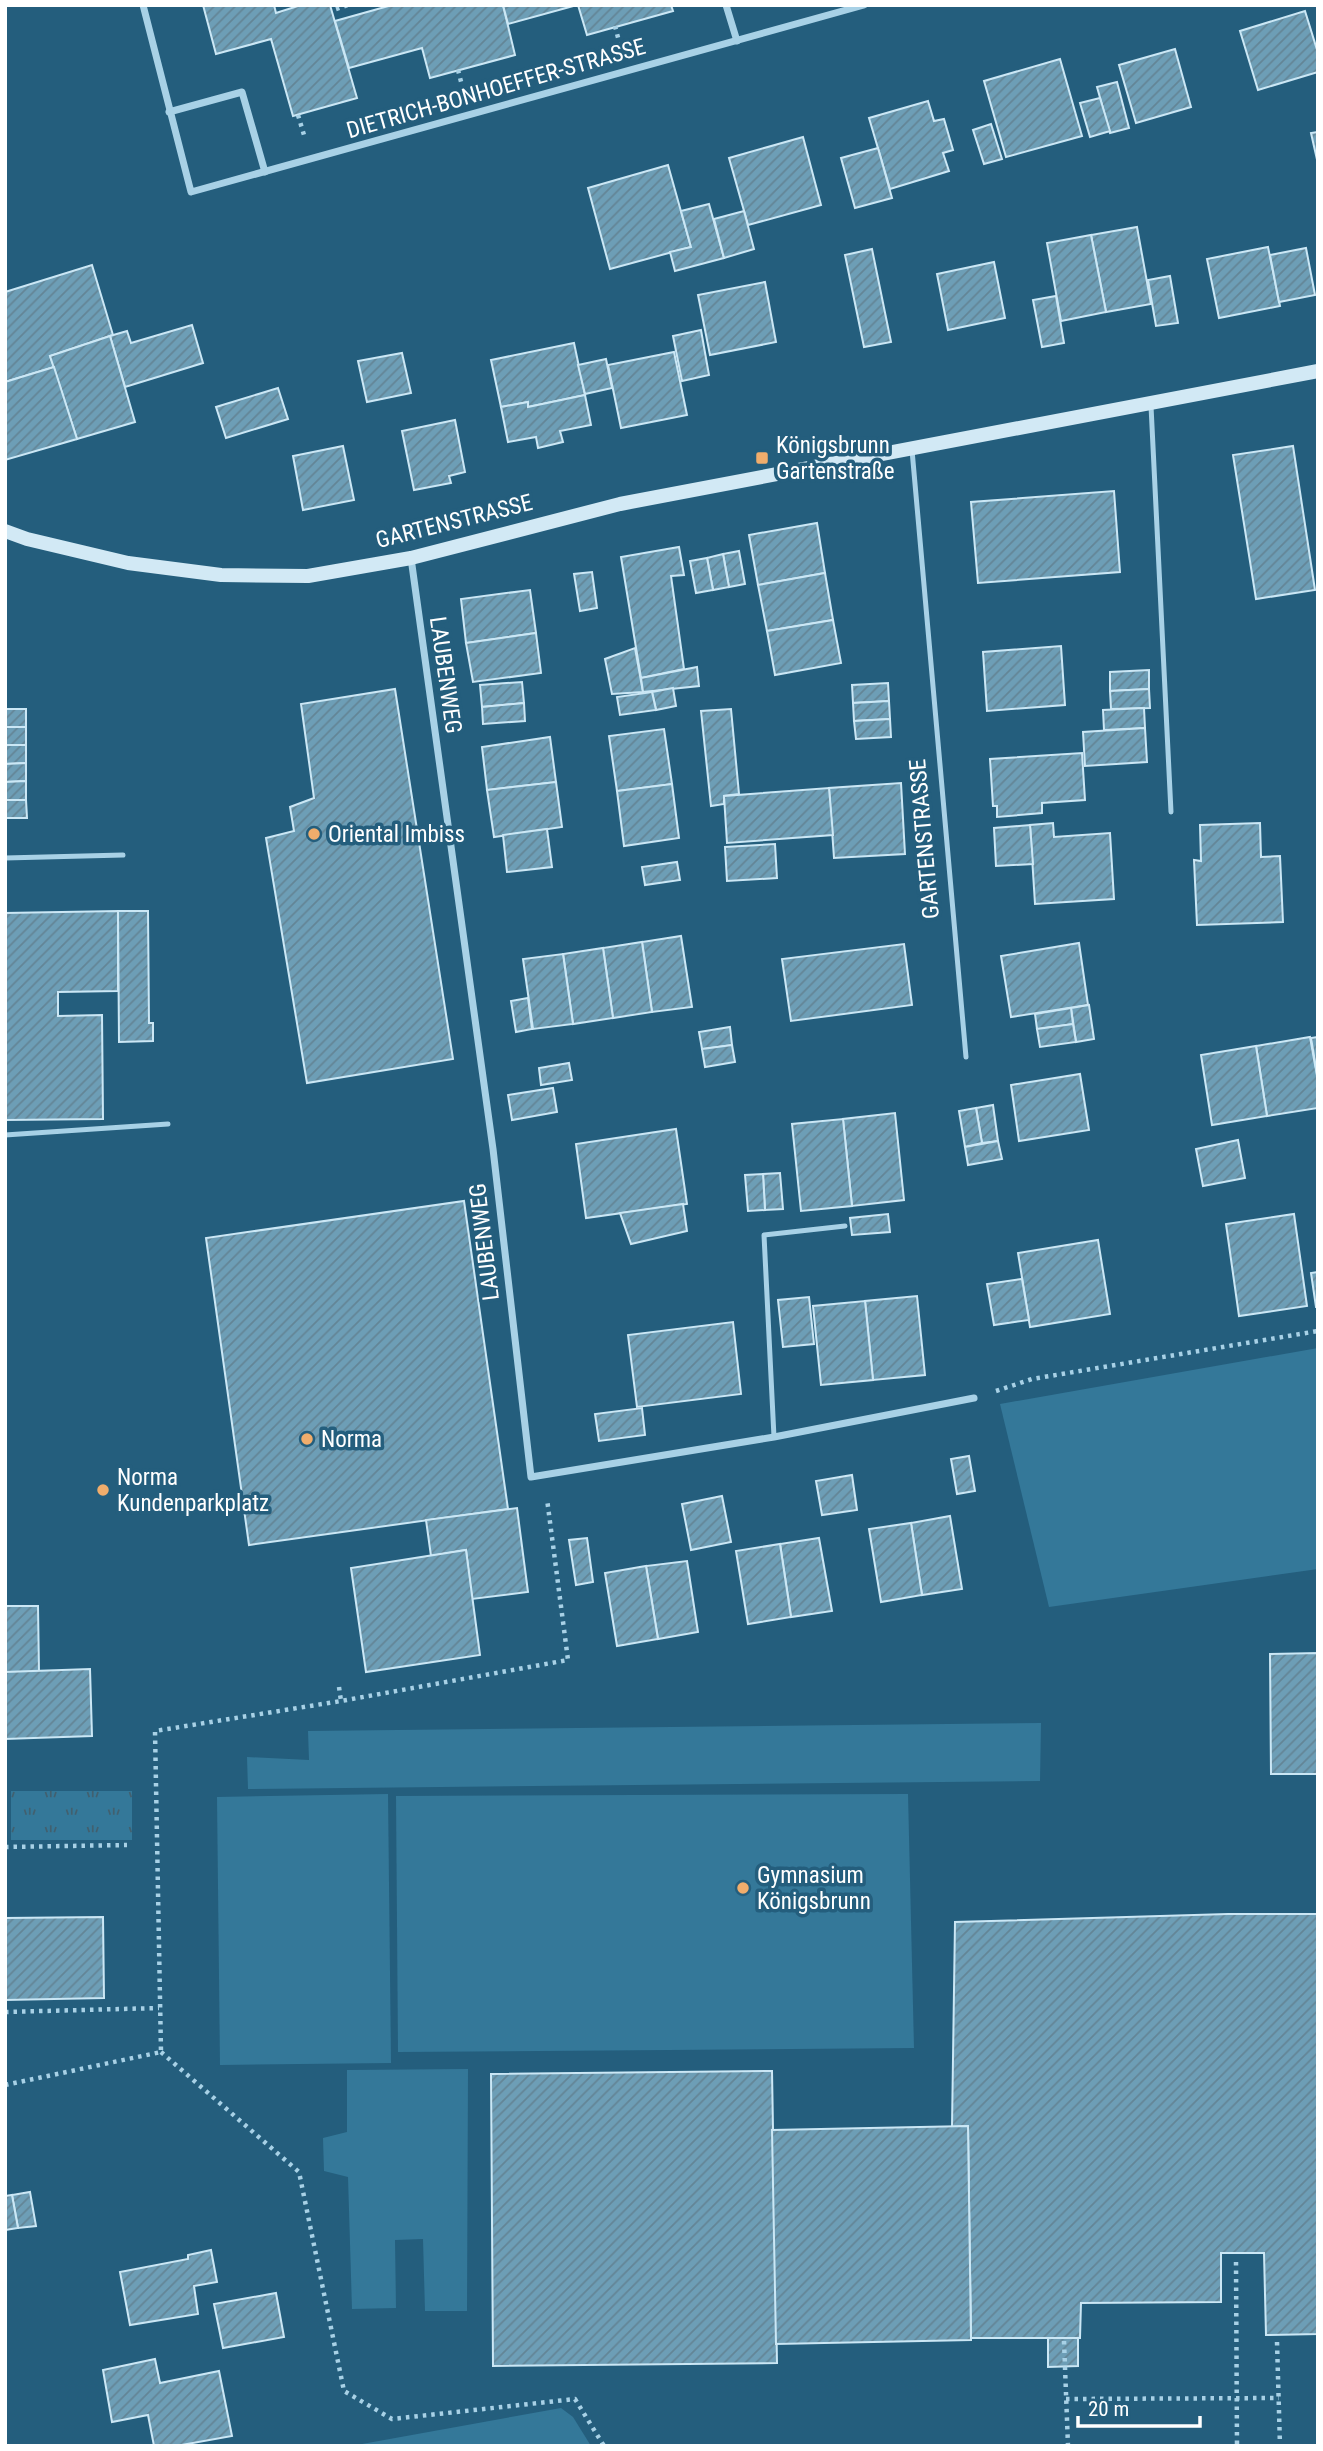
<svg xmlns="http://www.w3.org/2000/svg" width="1323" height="2451" viewBox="0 0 1323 2451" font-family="'Roboto Condensed',sans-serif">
	<defs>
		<pattern id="park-tufts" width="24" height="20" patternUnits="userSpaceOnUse" patternTransform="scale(1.75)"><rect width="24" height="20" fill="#347899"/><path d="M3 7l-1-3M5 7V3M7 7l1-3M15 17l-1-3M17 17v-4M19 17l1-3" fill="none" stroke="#41606f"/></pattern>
		<pattern id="building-hatch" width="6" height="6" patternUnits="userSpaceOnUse" patternTransform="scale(1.75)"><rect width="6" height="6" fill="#6d9eb6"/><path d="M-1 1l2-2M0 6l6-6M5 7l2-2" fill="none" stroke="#638596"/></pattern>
	</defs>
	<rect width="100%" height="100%" fill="#245e7d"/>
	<g fill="#347899">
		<polygon points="1318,1348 1318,1569 1049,1607 1000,1404"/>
		<polygon points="1041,1723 1040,1781 248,1789 247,1757 309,1760 308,1731"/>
		<polygon points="388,1794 391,2063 220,2065 217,1797"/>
		<polygon points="908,1794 914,2048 398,2052 396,1796"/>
		<polygon points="468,2069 467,2311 425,2311 423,2239 395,2240 396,2308 352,2309 348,2177 324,2171 323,2138 347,2132 347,2070"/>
		<polygon points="561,2408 573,2417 591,2446 351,2446"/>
	</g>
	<rect fill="url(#park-tufts)" x="11" y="1791" width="121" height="49"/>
	<g fill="url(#building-hatch)" stroke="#cbe7f5" stroke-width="2">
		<polygon points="203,5 274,5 276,13 301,5 330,5 357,98 293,116 271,39 216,54"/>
		<polygon points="392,5 503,5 515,55 430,78 422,48 349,68 335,21"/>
		<polygon points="503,5 577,5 508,24"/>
		<polygon points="578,5 671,5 673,11 587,35"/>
		<polygon points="1305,11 1318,53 1318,72 1258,90 1240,31"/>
		<polygon points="1175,49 1191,107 1136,123 1119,65"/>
		<polygon points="1060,59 1082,136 1006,157 984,81"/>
		<polygon points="1117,82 1129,128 1110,133 1097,87"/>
		<polygon points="1100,98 1110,131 1090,137 1080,103"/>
		<polygon points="928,101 934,121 944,119 953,150 943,153 949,171 890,189 869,118"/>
		<polygon points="991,124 1002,159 984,164 973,130"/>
		<polygon points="1318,132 1318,164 1311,133"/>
		<polygon points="803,137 821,205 748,225 729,158"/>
		<polygon points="878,148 892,198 855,208 841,158"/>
		<polygon points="668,165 691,247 610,269 588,188"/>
		<polygon points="709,204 724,258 675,271 670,252 691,247 681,211"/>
		<polygon points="744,211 754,249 724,258 714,219"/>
		<polygon points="1137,227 1151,304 1106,312 1091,235"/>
		<polygon points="1091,235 1106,312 1061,321 1047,243"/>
		<polygon points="1268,247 1280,306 1219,318 1207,259"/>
		<polygon points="1306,248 1315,295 1279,302 1270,255"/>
		<polygon points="872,249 891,342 864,347 845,255"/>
		<polygon points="994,262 1005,318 948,330 937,274"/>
		<polygon points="92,265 113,335 50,356 54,367 5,382 5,292"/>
		<polygon points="1170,276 1178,323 1156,326 1148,280"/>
		<polygon points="765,282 776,342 710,355 698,295"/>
		<polygon points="1056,296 1064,343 1042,347 1033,300"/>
		<polygon points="192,325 203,363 125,387 110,336 127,331 131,343"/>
		<polygon points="701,330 709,375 682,381 673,336"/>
		<polygon points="110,336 135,422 77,439 50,356"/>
		<polygon points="574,343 585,395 528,407 528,402 501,407 491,360"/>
		<polygon points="674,352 687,415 621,428 608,365"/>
		<polygon points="402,353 411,393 367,402 358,361"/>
		<polygon points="606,359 612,388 585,394 578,365"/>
		<polygon points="54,367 77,439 5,460 5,382"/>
		<polygon points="278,388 288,419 226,438 216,407"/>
		<polygon points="585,395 591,425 560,431 563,442 538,448 536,437 508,442 501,407 528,402 528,407"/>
		<polygon points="455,420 465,472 449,476 451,483 414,490 402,431"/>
		<polygon points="343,446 354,500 303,510 293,456"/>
		<polygon points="1293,446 1315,590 1256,599 1233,455"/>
		<polygon points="1114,491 1120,572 978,583 971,502"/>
		<polygon points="817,523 825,573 758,585 749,535"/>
		<polygon points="679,547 684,575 671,576 684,669 641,678 621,557"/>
		<polygon points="739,551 745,584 729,587 723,554"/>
		<polygon points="723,554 729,587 713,590 707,558"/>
		<polygon points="707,558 713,590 696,593 690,561"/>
		<polygon points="592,572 597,608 580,611 574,574"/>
		<polygon points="825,573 833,620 767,631 758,585"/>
		<polygon points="530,590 536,633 466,643 461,599"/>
		<polygon points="833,620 841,663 775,675 767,631"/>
		<polygon points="536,633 541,673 473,682 466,643"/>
		<polygon points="1061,646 1065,705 987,711 983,652"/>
		<polygon points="635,648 643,692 612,694 605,659"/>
		<polygon points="697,667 699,686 643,692 641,678"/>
		<polygon points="1149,670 1149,689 1110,691 1110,672"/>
		<polygon points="522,682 524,703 482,707 480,685"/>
		<polygon points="888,683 889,701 853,703 852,685"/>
		<polygon points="673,688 676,706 656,710 652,692"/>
		<polygon points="395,689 453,1059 307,1083 266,838 294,831 290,807 314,798 301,704"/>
		<polygon points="1149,689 1150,708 1111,709 1110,691"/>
		<polygon points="652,692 656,710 620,715 617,697"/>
		<polygon points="889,701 890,719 854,721 853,703"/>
		<polygon points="524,703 525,721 483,724 482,707"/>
		<polygon points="1144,708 1145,728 1104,730 1103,710"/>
		<rect x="5" y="709" width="21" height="18"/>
		<polygon points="731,709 739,794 724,796 724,804 711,806 701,711"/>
		<polygon points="890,719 891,737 856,739 854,721"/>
		<rect x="5" y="727" width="21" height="18"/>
		<polygon points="1145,728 1147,762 1085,766 1083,732"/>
		<polygon points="664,729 672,784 617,791 609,736"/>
		<polygon points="550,737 556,782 487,790 482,747"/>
		<polygon points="5,745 26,745 26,763 5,764"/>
		<polygon points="1082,753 1085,800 1042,803 1042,813 997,817 997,806 993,806 990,759"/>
		<polygon points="26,763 26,781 5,782 5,764"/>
		<polygon points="26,781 26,800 5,800 5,782"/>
		<polygon points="556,782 562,827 494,837 487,790"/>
		<polygon points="901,783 905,854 834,858 829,788"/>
		<polygon points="672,784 679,838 624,846 617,791"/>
		<polygon points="829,788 833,835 727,843 724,796"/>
		<polygon points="5,800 26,800 27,818 5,818"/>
		<polygon points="1053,823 1054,837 1110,833 1114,899 1035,904 1030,825"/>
		<polygon points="1260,823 1261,857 1280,856 1283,922 1197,925 1194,860 1201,861 1200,825"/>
		<polygon points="1030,825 1033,864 996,866 994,828"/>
		<polygon points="547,829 552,867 507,872 503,835"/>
		<polygon points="775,844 777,878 727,881 725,847"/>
		<polygon points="677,862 680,880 645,885 642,867"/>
		<polygon points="118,911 118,991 58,992 58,1016 102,1015 103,1119 5,1120 5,913"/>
		<polygon points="118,911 148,911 149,1023 153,1023 153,1041 119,1042"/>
		<polygon points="681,936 692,1007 652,1012 642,942"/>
		<polygon points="642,942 652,1012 613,1018 603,948"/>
		<polygon points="1079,943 1088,1005 1011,1017 1001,956"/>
		<polygon points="904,944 912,1005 791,1021 782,959"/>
		<polygon points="603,948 613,1018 573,1024 563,954"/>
		<polygon points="563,954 573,1024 533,1029 523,959"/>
		<polygon points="528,998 532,1029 516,1032 511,1001"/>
		<polygon points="1089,1005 1094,1039 1076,1042 1071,1008"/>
		<polygon points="1071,1008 1073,1024 1037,1029 1035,1014"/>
		<polygon points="1073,1024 1076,1042 1040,1047 1037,1029"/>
		<polygon points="730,1027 732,1045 702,1049 699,1032"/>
		<polygon points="1310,1037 1318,1081 1318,1108 1267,1116 1256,1046"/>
		<polygon points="1318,1037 1318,1080 1311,1038"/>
		<polygon points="732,1045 735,1062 705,1067 702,1049"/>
		<polygon points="1256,1046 1267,1116 1212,1125 1201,1055"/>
		<polygon points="569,1063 572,1080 541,1085 539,1068"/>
		<polygon points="1080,1074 1089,1130 1019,1141 1011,1085"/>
		<polygon points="553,1088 557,1112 512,1120 508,1095"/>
		<polygon points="993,1105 998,1141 982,1143 976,1108"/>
		<polygon points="976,1108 982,1143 965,1147 959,1111"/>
		<polygon points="895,1113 904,1200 852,1206 843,1119"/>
		<polygon points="843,1119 852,1206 801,1211 792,1124"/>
		<polygon points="676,1129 687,1204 586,1218 576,1144"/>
		<polygon points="1238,1140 1245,1178 1203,1186 1196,1149"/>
		<polygon points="998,1141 1002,1159 968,1165 965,1147"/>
		<polygon points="780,1173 783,1209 765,1210 763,1174"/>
		<polygon points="763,1174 765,1210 748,1211 745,1175"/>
		<polygon points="464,1201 508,1509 249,1545 206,1238"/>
		<polygon points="683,1204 687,1231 631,1244 620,1213"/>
		<polygon points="888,1214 890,1232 852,1235 850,1218"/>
		<polygon points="1294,1214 1307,1306 1239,1316 1226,1224"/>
		<polygon points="1098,1240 1110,1314 1030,1327 1018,1253"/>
		<polygon points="1318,1272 1318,1307 1316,1307 1311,1273"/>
		<polygon points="1022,1279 1029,1320 994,1325 987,1284"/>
		<polygon points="917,1296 925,1375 873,1380 865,1301"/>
		<polygon points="809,1297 814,1344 783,1347 778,1300"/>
		<polygon points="865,1301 873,1380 821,1385 813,1306"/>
		<polygon points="733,1322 741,1394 637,1407 628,1335"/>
		<polygon points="642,1408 645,1435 599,1441 595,1414"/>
		<polygon points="969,1456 975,1491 957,1494 951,1459"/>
		<polygon points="852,1475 857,1510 822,1515 816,1481"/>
		<polygon points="722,1496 731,1542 691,1550 682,1504"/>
		<polygon points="517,1508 528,1592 472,1599 466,1550 431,1556 426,1520"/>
		<polygon points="950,1516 962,1589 922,1595 911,1523"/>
		<polygon points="911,1523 922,1595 881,1602 869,1529"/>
		<polygon points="587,1538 593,1582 576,1585 569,1540"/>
		<polygon points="819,1538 832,1611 791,1617 780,1544"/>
		<polygon points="780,1544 791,1617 748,1624 736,1551"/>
		<polygon points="466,1550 480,1655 366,1672 351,1568"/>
		<polygon points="687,1561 698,1632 658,1639 646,1566"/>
		<polygon points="646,1566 658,1639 617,1646 605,1573"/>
		<polygon points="5,1606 38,1606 39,1672 5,1672"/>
		<polygon points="1318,1653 1318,1774 1271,1774 1270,1654"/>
		<polygon points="90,1669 92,1736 5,1739 5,1672"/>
		<polygon points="1228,1914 1318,1914 1318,2334 1266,2335 1264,2253 1221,2253 1221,2302 1081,2303 1080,2338 971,2338 968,2126 952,2127 955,1922"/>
		<polygon points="103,1917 104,1998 5,2000 5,1918"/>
		<polygon points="772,2071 777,2363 493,2366 491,2074"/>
		<polygon points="968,2126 971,2340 776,2344 772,2130"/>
		<polygon points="30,2192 36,2226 18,2228 12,2195"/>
		<polygon points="12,2195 18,2228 5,2230 5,2196"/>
		<polygon points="211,2250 217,2282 194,2286 198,2314 130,2325 120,2272 188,2259 188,2255"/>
		<polygon points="276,2293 284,2337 223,2348 214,2304"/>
		<polygon points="1048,2338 1078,2338 1078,2366 1048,2367"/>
		<polygon points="155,2359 160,2383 219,2371 232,2436 176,2446 154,2446 148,2415 112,2422 103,2370"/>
	</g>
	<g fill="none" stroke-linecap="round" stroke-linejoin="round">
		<g stroke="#a8d1e6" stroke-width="4.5" stroke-dasharray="3.5 5" stroke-linecap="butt">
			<polyline points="336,9 348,5"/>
			<polyline points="615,26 621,49"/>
			<polyline points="458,70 464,93"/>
			<polyline points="298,115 304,135"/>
			<polyline points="996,1391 1032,1379 1318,1331"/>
			<polyline points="339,1687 341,1701"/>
			<polyline points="5,1847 127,1845"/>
			<polyline points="5,2012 159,2008"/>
			<polyline points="161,2052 299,2172 344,2391 392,2419 575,2399 604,2446"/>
			<polyline points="5,2085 161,2052 155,1731 341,1701 568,1660 547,1499"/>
			<polyline points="1236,2262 1237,2446"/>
			<polyline points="1064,2341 1068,2446"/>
			<polyline points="1277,2342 1280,2446"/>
			<polyline points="1066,2399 1279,2398"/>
		</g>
		<g stroke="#a8d1e6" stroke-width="5">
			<polyline points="1151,406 1171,812"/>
			<polyline points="912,450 966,1057"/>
			<polyline points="5,858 123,855"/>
			<polyline points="5,1135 168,1124"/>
			<polyline points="774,1437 764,1235 845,1226"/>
		</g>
		<g stroke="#a8d1e6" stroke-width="7">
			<polyline points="143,5 191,192 864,5"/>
			<polyline points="726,5 737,41"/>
			<polyline points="169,112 242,92 265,172"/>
			<polyline points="411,558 493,1149 531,1477 774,1437 974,1398"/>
		</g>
		<polyline stroke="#d2e9f5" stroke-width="14" points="5,531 27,539 128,563 221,575 308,576 411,558 620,504 1318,371"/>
	</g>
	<g fill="#f0ad6c" stroke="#245e7d" stroke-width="2.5">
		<rect x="755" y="451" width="14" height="14" rx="3.5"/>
		<circle cx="314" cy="834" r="7"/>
		<circle cx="307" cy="1439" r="7"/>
		<circle cx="103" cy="1490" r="7"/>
		<circle cx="743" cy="1888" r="7"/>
	</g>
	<g text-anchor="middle" stroke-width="7" stroke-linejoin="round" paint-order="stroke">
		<g font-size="23" fill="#fff" stroke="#245e7d">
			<text transform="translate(496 88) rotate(-16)" y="8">DIETRICH-BONHOEFFER-STRASSE</text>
			<text transform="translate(454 521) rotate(-14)" y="8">GARTENSTRASSE</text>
			<text transform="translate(446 675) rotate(82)" y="8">LAUBENWEG</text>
			<text transform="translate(924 839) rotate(-95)" y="8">GARTENSTRASSE</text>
			<text transform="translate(484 1242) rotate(-97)" y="8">LAUBENWEG</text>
		</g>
		<g font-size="23" fill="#fff" stroke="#245e7d" text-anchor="start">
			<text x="776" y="453">Königsbrunn<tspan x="776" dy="26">Gartenstraße</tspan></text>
			<text x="328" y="842">Oriental Imbiss</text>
			<text x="321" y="1447">Norma</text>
			<text x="117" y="1485">Norma<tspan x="117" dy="26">Kundenparkplatz</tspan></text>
			<text x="757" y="1883">Gymnasium<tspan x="757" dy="26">Königsbrunn</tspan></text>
		</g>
	</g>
	<rect width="1323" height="2451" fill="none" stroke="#ffffff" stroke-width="14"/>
	<path d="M1078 2416v10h122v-10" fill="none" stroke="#ffffff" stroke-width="3.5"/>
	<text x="1088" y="2416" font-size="21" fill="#ffffff" stroke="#245e7d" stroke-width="5" paint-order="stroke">20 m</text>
</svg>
